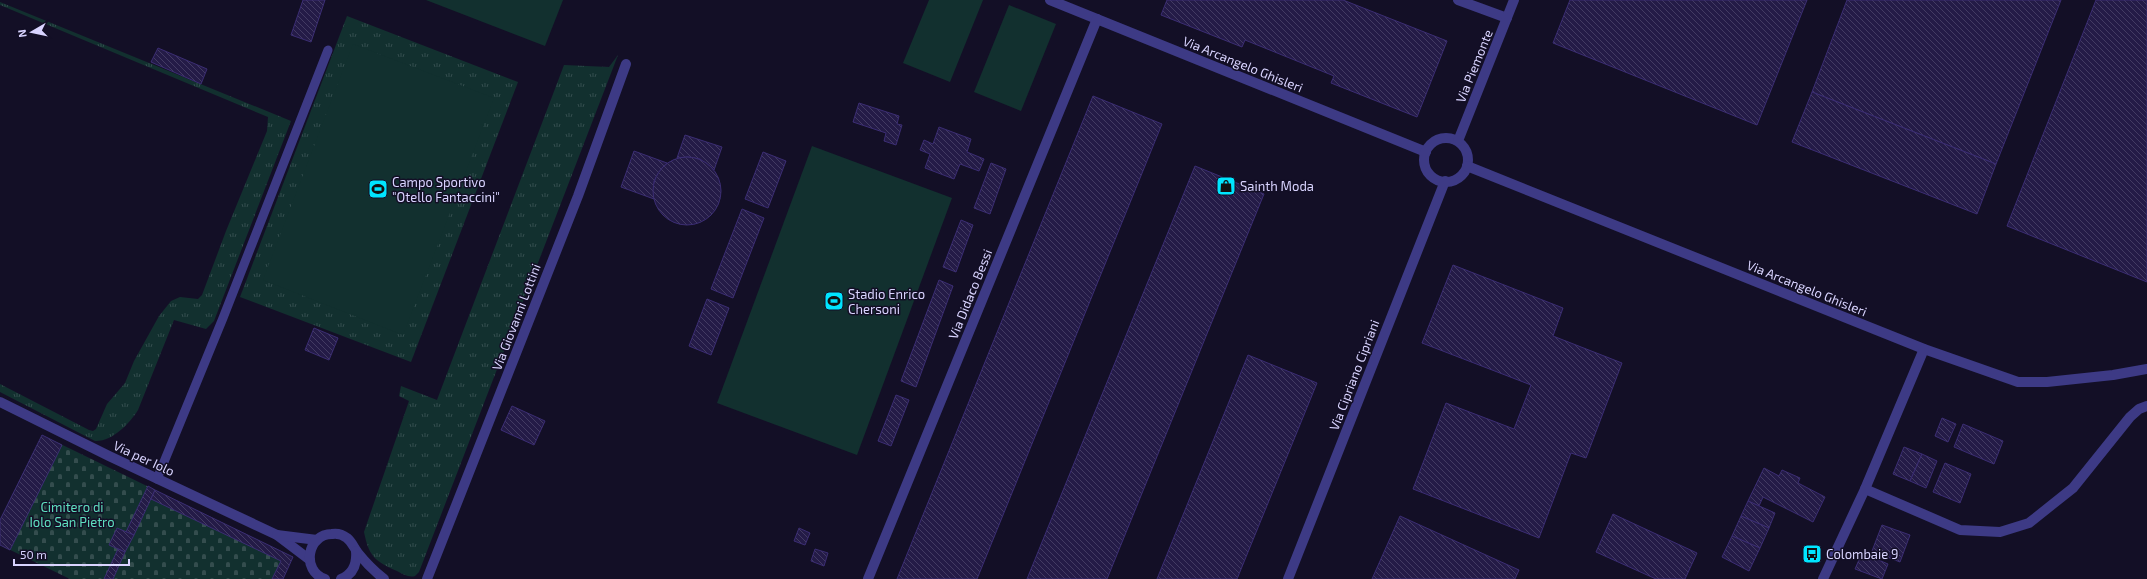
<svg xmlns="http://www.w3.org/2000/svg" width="2147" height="579" viewBox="0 0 2147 579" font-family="'Exo 2',sans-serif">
	<defs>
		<pattern id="grass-tufts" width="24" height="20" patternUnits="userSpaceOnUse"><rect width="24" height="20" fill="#12302f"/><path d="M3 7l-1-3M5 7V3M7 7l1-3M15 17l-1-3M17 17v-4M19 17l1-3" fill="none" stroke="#344d4e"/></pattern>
		<pattern id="cemetery-stones" width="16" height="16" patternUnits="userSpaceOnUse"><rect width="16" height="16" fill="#12302f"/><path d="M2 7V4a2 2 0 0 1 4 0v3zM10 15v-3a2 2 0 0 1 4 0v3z" fill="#344d4e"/></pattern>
		<pattern id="building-back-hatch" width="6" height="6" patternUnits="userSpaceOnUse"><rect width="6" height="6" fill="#241b47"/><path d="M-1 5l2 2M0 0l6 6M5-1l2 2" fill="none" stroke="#433b63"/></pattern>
	</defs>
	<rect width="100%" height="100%" fill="#130f26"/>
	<g fill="url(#grass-tufts)">
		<path d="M0 2 291 121 214 321 206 329 174 320 138 410C130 423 112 442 95 441L0 392V384L89 430 93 431 96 429 107 404 125 383 134 361 159 316 171 301 180 297 198 299 202 295 226 231 267 131 268 117 0 5Z"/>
		<polygon points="347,16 518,82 411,362 240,297"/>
		<path d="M618 55 419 572 415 576C409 578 403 574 397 571 374 561 369 556 364 532L409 401 399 396 401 386 437 400 564 65 609 67Z"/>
	</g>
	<polygon fill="url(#cemetery-stones)" points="42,435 293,557 283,579 70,579 0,545 0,520"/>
	<g fill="#12302f">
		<polygon points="426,0 563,0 545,46"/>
		<polygon points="929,0 983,0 950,82 903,63"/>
		<polygon points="1009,5 1056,24 1021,111 974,92"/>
		<polygon points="353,44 494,98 403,335 263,280"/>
		<polygon points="812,146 952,198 857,455 717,403"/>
	</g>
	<g fill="url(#building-back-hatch)" stroke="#3b2d73">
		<polygon points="303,0 325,0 311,42 291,35"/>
		<polygon points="1167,0 1343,0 1447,41 1417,117 1331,83 1334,76 1245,40 1242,47 1161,15"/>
		<polygon points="1570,0 1807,0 1757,125 1553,43"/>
		<polygon points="1847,0 2061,0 1996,164 1812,92"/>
		<polygon points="2096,0 2147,0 2147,282 2007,226"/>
		<polygon points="158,48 207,69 201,84 151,62"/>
		<polygon points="1812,92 1996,164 1977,214 1792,142"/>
		<polygon points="1093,96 1162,124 977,579 897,579"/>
		<polygon points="859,103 899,116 897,124 902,125 896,145 884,141 886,133 853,122"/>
		<polygon points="939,127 971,139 967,152 984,159 979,171 960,164 954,179 925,168 930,154 920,150 924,140 933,144"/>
		<polygon points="685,135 722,147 714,170 700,159 688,157 677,158"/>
		<polygon points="634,151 667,163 660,171 654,181 654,199 621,187"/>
		<polygon points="763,152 786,161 768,208 745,199"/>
		<circle cx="687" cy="191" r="34"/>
		<polygon points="991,163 1006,169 990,214 974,208"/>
		<polygon points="1195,166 1264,194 1107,579 1027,579"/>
		<polygon points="742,209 764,218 733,298 711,289"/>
		<polygon points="961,220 973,225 956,272 943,267"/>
		<polygon points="1453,265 1563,308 1553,336 1622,363 1586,458 1571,453 1539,538 1413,489 1446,403 1514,429 1531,385 1422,343"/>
		<polygon points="939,280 953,286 916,387 901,381"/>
		<polygon points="707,299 729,308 711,355 689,346"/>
		<polygon points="314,328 338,338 329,360 305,350"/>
		<polygon points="1248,355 1317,383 1237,579 1157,579"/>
		<polygon points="896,395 909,400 891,446 878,441"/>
		<polygon points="512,406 545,421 534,445 501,430"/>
		<polygon points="1942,418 1956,424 1948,442 1935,436"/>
		<polygon points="1963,424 2003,441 1994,464 1954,447"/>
		<polygon points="42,435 62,445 10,550 0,545 0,520"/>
		<polygon points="1904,447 1922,454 1910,481 1893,474"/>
		<polygon points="1922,454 1937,461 1926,488 1910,481"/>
		<polygon points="1945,463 1971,474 1960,503 1933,492"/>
		<polygon points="1764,468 1779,476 1782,470 1800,478 1798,483 1825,497 1813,522 1763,497 1759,506 1748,501"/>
		<polygon points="148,486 155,490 134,535 126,532"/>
		<polygon points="155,490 293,557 283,579 272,579 281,561 151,499"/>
		<polygon points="1748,501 1775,513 1769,528 1741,516"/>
		<polygon points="1613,514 1697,553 1685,579 1656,579 1596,552"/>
		<polygon points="1400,516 1519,570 1515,579 1372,579"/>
		<polygon points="1741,516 1769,528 1760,548 1732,536"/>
		<polygon points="1882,525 1910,535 1900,562 1872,551"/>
		<polygon points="117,528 134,535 125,552 109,545"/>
		<polygon points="799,528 810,533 805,545 794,541"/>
		<polygon points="1732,536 1760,548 1749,571 1722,557"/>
		<polygon points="118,549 125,552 113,579 104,579"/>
		<polygon points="815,549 828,553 824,566 811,561"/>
		<polygon points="1862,553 1888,564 1882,579 1855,569"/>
	</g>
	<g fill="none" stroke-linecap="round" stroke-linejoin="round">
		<polyline stroke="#3d3a85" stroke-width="9" points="157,479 223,318 328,50"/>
		<g stroke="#3d3a85" stroke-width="10">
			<polyline points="1050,0 1426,152"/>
			<polyline points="1458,0 1507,18"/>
			<circle cx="1446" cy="160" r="22"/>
			<polyline points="1458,141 1514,0"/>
			<polyline points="1467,166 1924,349 2018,382 2047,382 2113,375 2147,369"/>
			<polyline points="0,402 109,456 277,535 310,560"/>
			<polyline points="1865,489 1960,530 2000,532 2029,523 2073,488 2130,417 2139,409 2147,406"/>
			<polyline points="277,535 317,540"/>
			<path d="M325 579C301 571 307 534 332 534 337 533 343 535 347 538 352 542 354 548 358 553 366 563 374 571 384 579"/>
			<path d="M341 579C354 574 357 563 356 551"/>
			<polyline points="427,579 578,196 626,64"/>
			<polyline points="868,579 1097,19"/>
			<polyline points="1288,579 1445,181"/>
			<polyline points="1823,579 1865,489 1924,349"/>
		</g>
	</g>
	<defs>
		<g id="shop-square" transform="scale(1)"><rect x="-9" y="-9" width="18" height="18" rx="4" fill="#00e5ff" stroke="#130f26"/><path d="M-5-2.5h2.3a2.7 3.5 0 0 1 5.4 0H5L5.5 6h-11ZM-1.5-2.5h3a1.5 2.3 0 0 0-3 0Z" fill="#111"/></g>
		<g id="stadium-square" transform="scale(1)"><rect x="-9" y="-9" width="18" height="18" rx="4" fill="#00e5ff" stroke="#130f26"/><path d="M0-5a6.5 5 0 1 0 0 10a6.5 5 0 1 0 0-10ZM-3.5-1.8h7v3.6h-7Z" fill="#111"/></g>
		<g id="bus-square" transform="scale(1)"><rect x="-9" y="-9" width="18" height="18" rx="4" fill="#00e5ff" stroke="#130f26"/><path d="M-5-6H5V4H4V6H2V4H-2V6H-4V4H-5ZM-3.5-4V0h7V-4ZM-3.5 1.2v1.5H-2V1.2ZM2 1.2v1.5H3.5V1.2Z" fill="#111"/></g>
	</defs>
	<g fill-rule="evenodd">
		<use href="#shop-square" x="1226" y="186"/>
		<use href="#stadium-square" x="378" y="189"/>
		<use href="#stadium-square" x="834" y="301"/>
		<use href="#bus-square" x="1812" y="554"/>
	</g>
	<g text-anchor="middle" stroke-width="3" stroke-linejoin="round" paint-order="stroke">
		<g font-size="13" fill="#d9d4ff" stroke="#130f26">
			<text transform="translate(1243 64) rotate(22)" y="5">Via Arcangelo Ghisleri</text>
			<text transform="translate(1474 66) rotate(-68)" y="5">Via Piemonte</text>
			<text transform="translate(1807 288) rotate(22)" y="5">Via Arcangelo Ghisleri</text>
			<text transform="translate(970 294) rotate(-68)" y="5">Via Didaco Bessi</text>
			<text transform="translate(516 317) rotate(-69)" y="5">Via Giovanni Lottini</text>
			<text transform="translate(1354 375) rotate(-69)" y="5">Via Cipriano Cipriani</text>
			<text transform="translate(144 458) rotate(25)" y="5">Via per Iolo</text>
		</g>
		<g font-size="13" fill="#d9d4ff" stroke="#130f26" text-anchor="start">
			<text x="392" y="187">Campo Sportivo<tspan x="392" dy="15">"Otello Fantaccini"</tspan></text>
			<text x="1240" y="191">Sainth Moda</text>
			<text x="848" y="299">Stadio Enrico<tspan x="848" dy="15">Chersoni</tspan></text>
			<text x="1826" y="559">Colombaie 9</text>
		</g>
		<g font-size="13" fill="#5fe0c0" stroke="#130f26">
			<text x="72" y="512">Cimitero di<tspan x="72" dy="15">Iolo San Pietro</tspan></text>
		</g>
	</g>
	<g transform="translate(32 32) rotate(261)" stroke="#130f26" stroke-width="3" paint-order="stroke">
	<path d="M0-3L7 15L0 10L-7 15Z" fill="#d9d4ff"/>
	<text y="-6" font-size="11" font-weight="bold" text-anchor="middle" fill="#d9d4ff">N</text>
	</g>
	<path d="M14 559v6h115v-6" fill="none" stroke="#d9d4ff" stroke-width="2"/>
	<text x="20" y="559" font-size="12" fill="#d9d4ff" stroke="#130f26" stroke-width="3" paint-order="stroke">50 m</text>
</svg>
